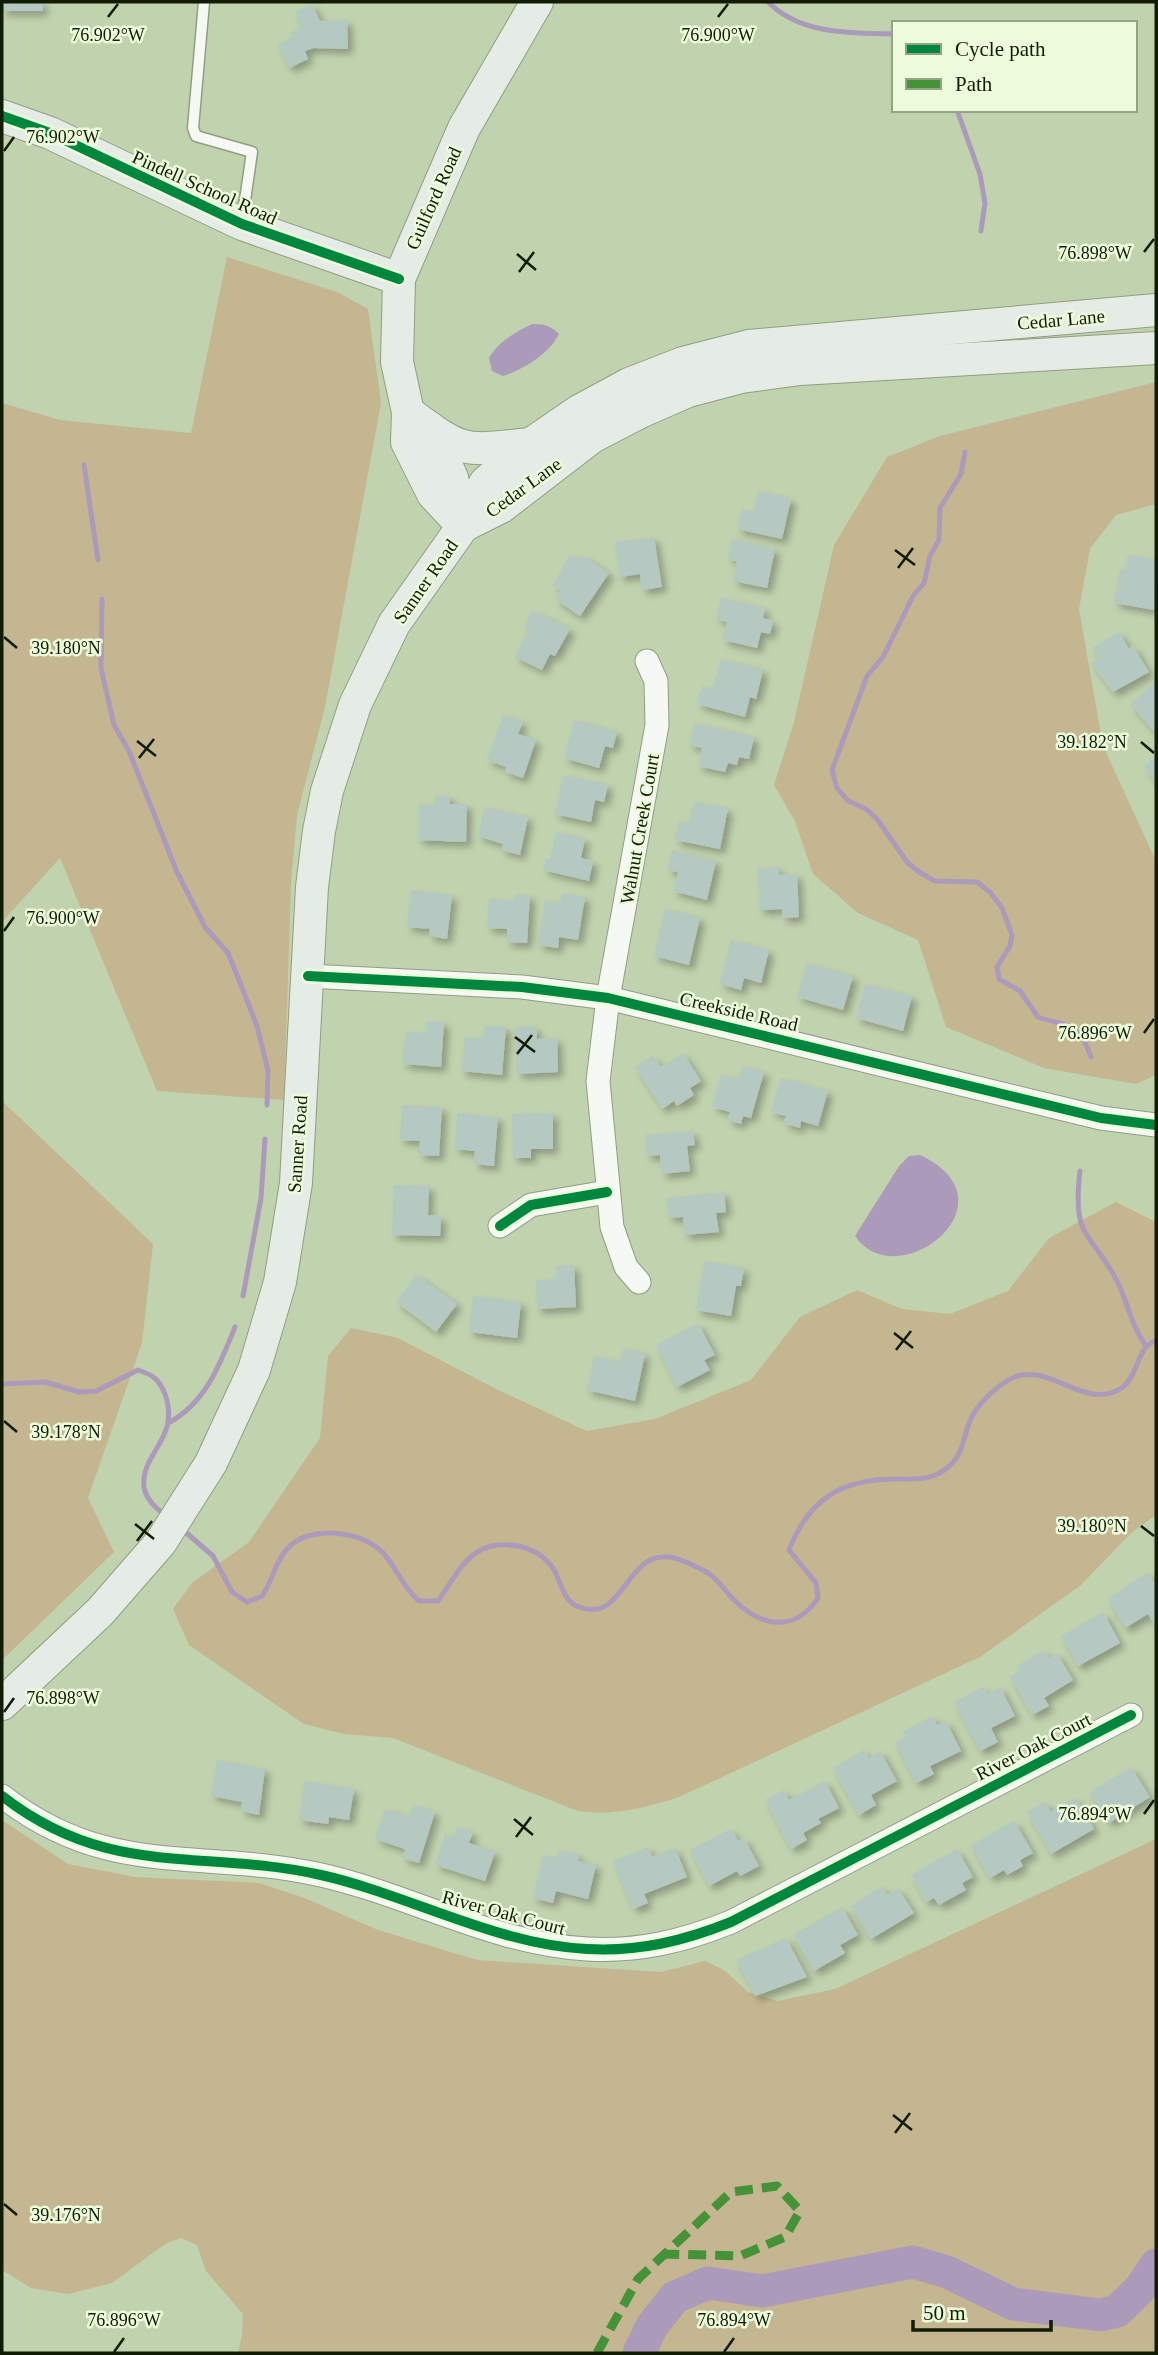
<svg xmlns="http://www.w3.org/2000/svg" width="1158" height="2355" viewBox="0 0 1158 2355" font-family="Georgia,serif">
	<defs>
		<filter id="shadow"><feDropShadow dx="5" dy="5" stdDeviation="3.5" flood-color="#0004"/></filter>
	</defs>
	<rect width="100%" height="100%" fill="#c1d2ae"/>
	<g fill="#c4b690">
		<polygon points="227,257 337,292 368,309 381,403 325,707 297,815 291,883 284,1100 157,1091 60,858 2,922 2,403 60,420 191,433"/>
		<polygon points="1156,382 1156,504 1116,515 1090,549 1079,609 1103,746 1156,861 1156,1075 1136,1084 1044,1068 946,1027 918,940 858,913 813,874 795,821 774,785 794,722 834,545 887,457 940,436"/>
		<polygon points="2,1101 153,1244 142,1343 88,1498 114,1552 2,1660"/>
		<path d="M1116 1202 1156 1222V1515L1131 1533 1081 1585 980 1657 679 1797C644 1808 615 1816 578 1811L393 1738 344 1734 304 1724 189 1645 173 1609 192 1583 249 1542 320 1438 328 1356 351 1328 398 1338 498 1390 587 1431 655 1419 751 1380 800 1317 857 1290 902 1309 950 1314 1008 1291 1049 1238Z"/>
		<polygon points="2,1820 68,1864 135,1877 259,1883 302,1897 378,1930 477,1960 661,1972 705,1961 724,1970 748,1992 777,2001 835,1989 1156,1839 1156,2353 238,2353 242,2335 243,2314 206,2271 197,2245 181,2238 165,2244 112,2283 68,2294 31,2288 2,2270"/>
	</g>
	<g fill="#ac9aba">
		<path d="M532 324C544 324 550 325 559 334 549 354 524 369 503 376L492 371 489 358C499 341 514 333 532 324Z"/>
		<path d="M920 1155C1020 1202 897 1298 855 1236L899 1166 909 1156Z"/>
	</g>
	<g fill="none" stroke-linecap="round" stroke-linejoin="round">
		<g stroke="#ac9aba" stroke-width="5">
			<path d="M768 2C801 35 851 33 894 34"/>
			<polyline points="957,110 980,174 985,203 981,231"/>
			<path d="M965 452 961 474 940 508 939 540 930 556 924 583 913 596 883 657 867 676 832 770 837 788 848 801 866 809 877 819 907 862 919 872 935 881 977 882 990 892 1002 908 1012 935 1010 946 997 967 999 979 1020 991 1038 1017C1070 1028 1078 1020 1091 1057"/>
			<polyline points="84,465 98,560"/>
			<polyline points="102,599 101,668 114,725 129,751 177,872 205,927 228,953 241,985 257,1026 268,1070 267,1105"/>
			<path d="M1080 1171C1072 1240 1090 1230 1117 1281 1129 1305 1129 1321 1146 1346"/>
			<polyline points="243,1296 261,1198 265,1139"/>
			<path d="M2 1384 45 1382 79 1392 96 1391 138 1370C153 1375 159 1379 165 1394 181 1439 140 1453 144 1487 146 1500 157 1509 167 1517"/>
			<path d="M170 1422C206 1402 220 1364 235 1327"/>
			<path d="M182 1529 213 1556 232 1592 247 1602 262 1596C273 1581 275 1561 288 1548 309 1524 363 1531 383 1553 397 1568 403 1588 419 1601H438C461 1569 471 1538 518 1546 532 1549 545 1557 553 1568 561 1581 563 1602 579 1607 624 1624 625 1552 669 1557 679 1558 699 1568 708 1573 719 1580 725 1591 734 1600 761 1627 795 1633 818 1598L816 1583 789 1550C809 1499 841 1479 896 1479 912 1479 928 1481 943 1471 963 1458 962 1441 970 1421 976 1405 999 1383 1015 1377 1052 1363 1087 1413 1123 1387 1138 1376 1138 1344 1156 1341"/>
		</g>
		<polyline stroke="#ac9aba" stroke-width="33" points="639,2353 652,2326 675,2297 708,2283 762,2291 913,2262 947,2272 1013,2304 1101,2315 1117,2311 1140,2289 1156,2265"/>
	</g>
	<g fill="#b5c8c1" filter="url(#shadow)">
		<rect x="2" y="2" width="41" height="9"/>
		<polygon points="312,4 320,21 347,20 348,49 314,48 305,51 308,59 289,68 278,44 293,37 290,33 302,27 295,12"/>
		<polygon points="758,491 791,499 782,539 737,529 742,509 753,512"/>
		<polygon points="654,537 662,587 642,590 640,574 620,577 615,542"/>
		<polygon points="732,539 775,549 767,588 733,581 737,561 728,559"/>
		<polygon points="570,554 579,560 582,555 609,573 580,616 555,599 561,591 553,585"/>
		<polygon points="1128,555 1156,560 1154,610 1114,603 1120,569 1125,570"/>
		<polygon points="721,598 765,608 763,618 773,621 770,634 761,632 757,648 723,640 727,622 716,619"/>
		<polygon points="532,611 570,629 555,656 550,654 542,670 515,657 528,630 524,627"/>
		<polygon points="1119,632 1129,649 1133,646 1149,672 1113,692 1091,663 1099,658 1092,648"/>
		<polygon points="721,659 763,670 756,699 750,697 745,717 697,704 702,686 713,689"/>
		<polygon points="1156,681 1156,734 1130,704"/>
		<polygon points="503,715 523,722 518,734 536,740 523,778 505,772 506,767 487,760"/>
		<polygon points="574,720 617,732 613,748 605,746 599,768 564,758"/>
		<polygon points="694,723 754,737 749,759 739,757 737,765 728,763 725,772 698,766 702,748 689,745"/>
		<polygon points="1156,757 1156,783 1144,766"/>
		<polygon points="563,775 608,785 604,802 595,800 591,822 555,814"/>
		<polygon points="435,796 450,796 450,804 467,804 466,842 418,840 419,804 435,805"/>
		<polygon points="694,802 728,808 720,849 675,840 679,821 689,823"/>
		<polygon points="484,807 528,817 520,855 501,850 503,844 478,836"/>
		<polygon points="556,832 585,839 581,858 593,861 589,881 543,870 546,858 550,859"/>
		<polygon points="672,850 716,861 707,900 673,891 678,872 667,870"/>
		<polygon points="779,867 779,875 797,874 799,917 782,918 782,909 760,910 757,868"/>
		<polygon points="411,890 452,895 447,939 429,936 430,929 407,927"/>
		<polygon points="562,893 585,897 578,940 559,937 558,948 538,945 545,900 560,903"/>
		<polygon points="515,894 530,895 527,943 507,942 507,929 487,928 489,899 515,900"/>
		<polygon points="665,909 700,918 689,965 654,956"/>
		<polygon points="731,940 769,950 761,983 744,978 741,990 720,984"/>
		<polygon points="807,963 853,976 843,1010 797,997"/>
		<polygon points="865,984 912,996 903,1031 856,1018"/>
		<polygon points="427,1021 444,1022 441,1067 403,1064 405,1032 426,1033"/>
		<polygon points="485,1026 506,1027 502,1075 461,1071 465,1037 483,1038"/>
		<polygon points="515,1027 536,1027 537,1039 557,1038 558,1072 517,1074"/>
		<polygon points="683,1053 701,1081 690,1088 694,1095 677,1106 674,1101 662,1109 635,1067 653,1056 661,1067"/>
		<polygon points="743,1066 764,1072 751,1118 743,1116 741,1124 727,1120 730,1112 712,1107 721,1074 739,1079"/>
		<polygon points="781,1078 828,1091 818,1126 801,1121 800,1128 783,1123 786,1116 771,1112"/>
		<polygon points="402,1105 442,1107 439,1156 419,1155 420,1141 400,1140"/>
		<polygon points="457,1113 498,1117 494,1166 474,1164 475,1151 455,1149"/>
		<polygon points="553,1113 553,1149 531,1149 531,1158 513,1158 512,1114"/>
		<polygon points="693,1131 695,1145 687,1146 690,1171 662,1174 660,1155 647,1156 645,1135"/>
		<polygon points="394,1185 429,1186 428,1215 441,1216 440,1236 392,1235"/>
		<polygon points="724,1192 726,1212 716,1213 719,1232 685,1235 683,1217 669,1218 667,1198"/>
		<polygon points="704,1261 744,1268 741,1286 736,1286 731,1316 696,1310"/>
		<polygon points="574,1265 576,1307 537,1309 536,1280 556,1279 556,1266"/>
		<polygon points="416,1275 457,1304 436,1332 396,1302"/>
		<polygon points="473,1296 521,1302 517,1338 469,1332"/>
		<polygon points="698,1323 715,1355 704,1360 710,1370 677,1387 656,1345"/>
		<polygon points="624,1348 645,1354 635,1401 587,1390 594,1356 620,1362"/>
		<polygon points="1148,1572 1156,1586 1156,1628 1148,1614 1125,1628 1108,1599"/>
		<polygon points="1103,1612 1120,1643 1078,1666 1061,1636"/>
		<polygon points="1044,1650 1048,1658 1057,1653 1073,1680 1044,1698 1049,1706 1032,1715 1010,1677 1020,1671 1017,1666"/>
		<polygon points="983,1687 987,1694 1000,1687 1015,1716 991,1728 998,1742 980,1751 954,1702"/>
		<polygon points="933,1716 937,1725 946,1721 961,1751 930,1766 934,1774 916,1783 895,1742 906,1737 903,1731"/>
		<polygon points="864,1750 869,1758 880,1751 897,1781 871,1795 876,1805 859,1815 833,1768"/>
		<polygon points="217,1760 265,1769 259,1815 241,1811 242,1802 211,1796"/>
		<polygon points="1131,1767 1150,1797 1109,1823 1090,1793"/>
		<polygon points="304,1781 354,1789 349,1820 329,1817 328,1824 299,1820"/>
		<polygon points="825,1781 839,1808 818,1819 821,1823 803,1833 807,1840 791,1849 765,1800 784,1790 789,1800"/>
		<polygon points="1076,1798 1094,1829 1051,1854 1027,1812 1045,1802 1051,1812"/>
		<polygon points="413,1805 435,1812 419,1863 402,1858 405,1849 375,1839 385,1809 410,1817"/>
		<polygon points="1014,1821 1033,1853 1020,1860 1023,1866 1007,1875 1004,1870 990,1878 971,1845"/>
		<polygon points="457,1827 473,1832 469,1843 495,1852 485,1881 435,1865 445,1834 454,1837"/>
		<polygon points="731,1829 738,1841 744,1838 759,1866 740,1876 737,1871 709,1886 690,1850"/>
		<polygon points="648,1847 652,1857 675,1848 687,1877 644,1894 648,1903 633,1909 613,1861"/>
		<polygon points="957,1849 973,1877 962,1883 966,1890 939,1905 934,1898 926,1902 911,1875"/>
		<polygon points="559,1850 579,1855 578,1861 596,1865 588,1899 556,1891 553,1903 533,1898 543,1855 557,1858"/>
		<polygon points="882,1886 887,1895 898,1888 914,1913 871,1939 851,1906"/>
		<polygon points="842,1907 858,1935 840,1945 845,1953 814,1971 793,1935"/>
		<polygon points="786,1938 807,1977 755,1996 736,1960"/>
	</g>
	<g fill="none" stroke-linecap="round" stroke-linejoin="round">
		<g stroke="#919e81" stroke-width="13">
			<polyline id="lane" points="204,2 193,128 196,136 252,152 242,221"/>
		</g>
		<g stroke="#919e81" stroke-width="25">
			<g id="street">
				<polyline points="308,976 522,987 608,998 1101,1118 1156,1125"/>
				<polyline points="500,1226 531,1205 607,1192"/>
				<polyline points="639,1282 626,1267 612,1227 598,1081 608,998 657,725 656,681 647,661"/>
				<path d="M2 1796C110 1880 200 1848 321 1875 410 1895 494 1944 587 1949 638 1952 684 1941 731 1922L1131 1715"/>
			</g>
		</g>
		<g stroke="#919e81" stroke-width="34">
			<g id="secondary">
				<polyline points="2,116 50,133 242,224 399,279"/>
				<path d="M408 412C464 454 462 451 531 444"/>
				<polyline points="430,428 452,478 463,524"/>
				<polyline points="463,526 501,507 592,437 640,412 688,391 741,377 800,369 1156,348"/>
				<polyline points="463,526 433,494 407,442 408,412 397,362 399,279 464,128 537,2"/>
				<polyline points="2,1704 100,1612 161,1542 211,1463 254,1370 280,1282 296,1183 312,887 319,831 327,791 355,705 394,624 463,526 485,483 531,444 579,411 629,384 683,363 749,346 1156,310"/>
			</g>
		</g>
		<use href="#lane" stroke="#f6f8f3" stroke-width="10"/>
		<use href="#street" stroke="#f6f8f3" stroke-width="23"/>
		<use href="#secondary" stroke="#e5ece6" stroke-width="32"/>
		<polyline stroke="#469236" stroke-width="9" stroke-dasharray="18 9" stroke-linecap="butt" points="597,2353 638,2279 731,2192 777,2186 800,2211 785,2237 740,2256 665,2254"/>
		<g stroke="#ecfcdb" stroke-width="15">
			<g id="cycleway">
				<polyline points="2,116 50,133 242,224 399,279"/>
				<polyline points="308,976 522,987 608,998 1101,1118 1156,1125"/>
				<polyline points="500,1226 531,1205 607,1192"/>
				<path d="M2 1796C110 1880 200 1848 321 1875 410 1895 494 1944 587 1949 638 1952 684 1941 731 1922L1131 1715"/>
			</g>
		</g>
		<use href="#cycleway" stroke="#00873e" stroke-width="10"/>
	</g>
	<path fill="none" stroke="#111c04" stroke-width="2.5" d="M108 17 118 4M718 17 728 4M4 151 14 137M1144 252 1154 239M517 254 536 270M519 272 534 252M895 550 915 565M898 568 913 548M4 637 17 648M137 741 156 756M1141 742 1154 753M139 758 154 739M4 931 14 917M1144 1033 1154 1019M515 1037 535 1052M517 1054 532 1035M894 1333 913 1348M896 1350 911 1331M4 1421 17 1432M135 1524 154 1539M1141 1526 1154 1536M137 1541 152 1521M4 1712 14 1698M1144 1814 1154 1800M514 1819 533 1835M516 1837 531 1817M893 2115 912 2130M895 2133 910 2113M4 2204 17 2215M114 2352 124 2338M724 2352 734 2338"/>
	<g text-anchor="middle" stroke-width="5" stroke-linejoin="round" paint-order="stroke">
		<g font-size="19" fill="#111c04" stroke="#ecfcdb">
			<text transform="translate(205 187) rotate(24)" y="7">Pindell School Road</text>
			<text transform="translate(433 198) rotate(-66)" y="7">Guilford Road</text>
			<text transform="translate(1061 319) rotate(-5)" y="7">Cedar Lane</text>
			<text transform="translate(523 487) rotate(-36)" y="7">Cedar Lane</text>
			<text transform="translate(425 581) rotate(-55)" y="7">Sanner Road</text>
			<text transform="translate(639 829) rotate(-80)" y="7">Walnut Creek Court</text>
			<text transform="translate(739 1011) rotate(13)" y="7">Creekside Road</text>
			<text transform="translate(297 1144) rotate(-86)" y="7">Sanner Road</text>
			<text transform="translate(1033 1746) rotate(-27)" y="7">River Oak Court</text>
			<text transform="translate(504 1912) rotate(15)" y="7">River Oak Court</text>
		</g>
	</g>
	<g font-size="18" text-anchor="middle" fill="#111c04" stroke="#ecfcdb" stroke-width="5" stroke-linejoin="round" paint-order="stroke">
		<text x="718" y="41">76.900°W</text>
		<text x="108" y="41">76.902°W</text>
		<text x="63" y="143">76.902°W</text>
		<text x="1095" y="259">76.898°W</text>
		<text x="66" y="654">39.180°N</text>
		<text x="1092" y="748">39.182°N</text>
		<text x="63" y="924">76.900°W</text>
		<text x="1095" y="1039">76.896°W</text>
		<text x="66" y="1438">39.178°N</text>
		<text x="1092" y="1532">39.180°N</text>
		<text x="63" y="1704">76.898°W</text>
		<text x="1095" y="1820">76.894°W</text>
		<text x="66" y="2221">39.176°N</text>
		<text x="124" y="2326">76.896°W</text>
		<text x="734" y="2326">76.894°W</text>
	</g>
	<rect width="1158" height="2355" fill="none" stroke="#111c04" stroke-width="7"/>
	<rect x="892" y="21" width="245" height="91" fill="#ecfcdb" stroke="#94a285" stroke-width="2"/>
	<rect x="906" y="44" width="35" height="10" fill="#00873e" stroke="#94a285" stroke-width="2"/>
	<text x="955" y="56" font-size="21" fill="#111c04">Cycle path</text>
	<rect x="906" y="79" width="35" height="10" fill="#469236" stroke="#94a285" stroke-width="2"/>
	<text x="955" y="91" font-size="21" fill="#111c04">Path</text>
	<path d="M913 2320v10h138v-10" fill="none" stroke="#111c04" stroke-width="3.5"/>
	<text x="923" y="2320" font-size="21" fill="#111c04" stroke="#ecfcdb" stroke-width="5" paint-order="stroke">50 m</text>
</svg>
